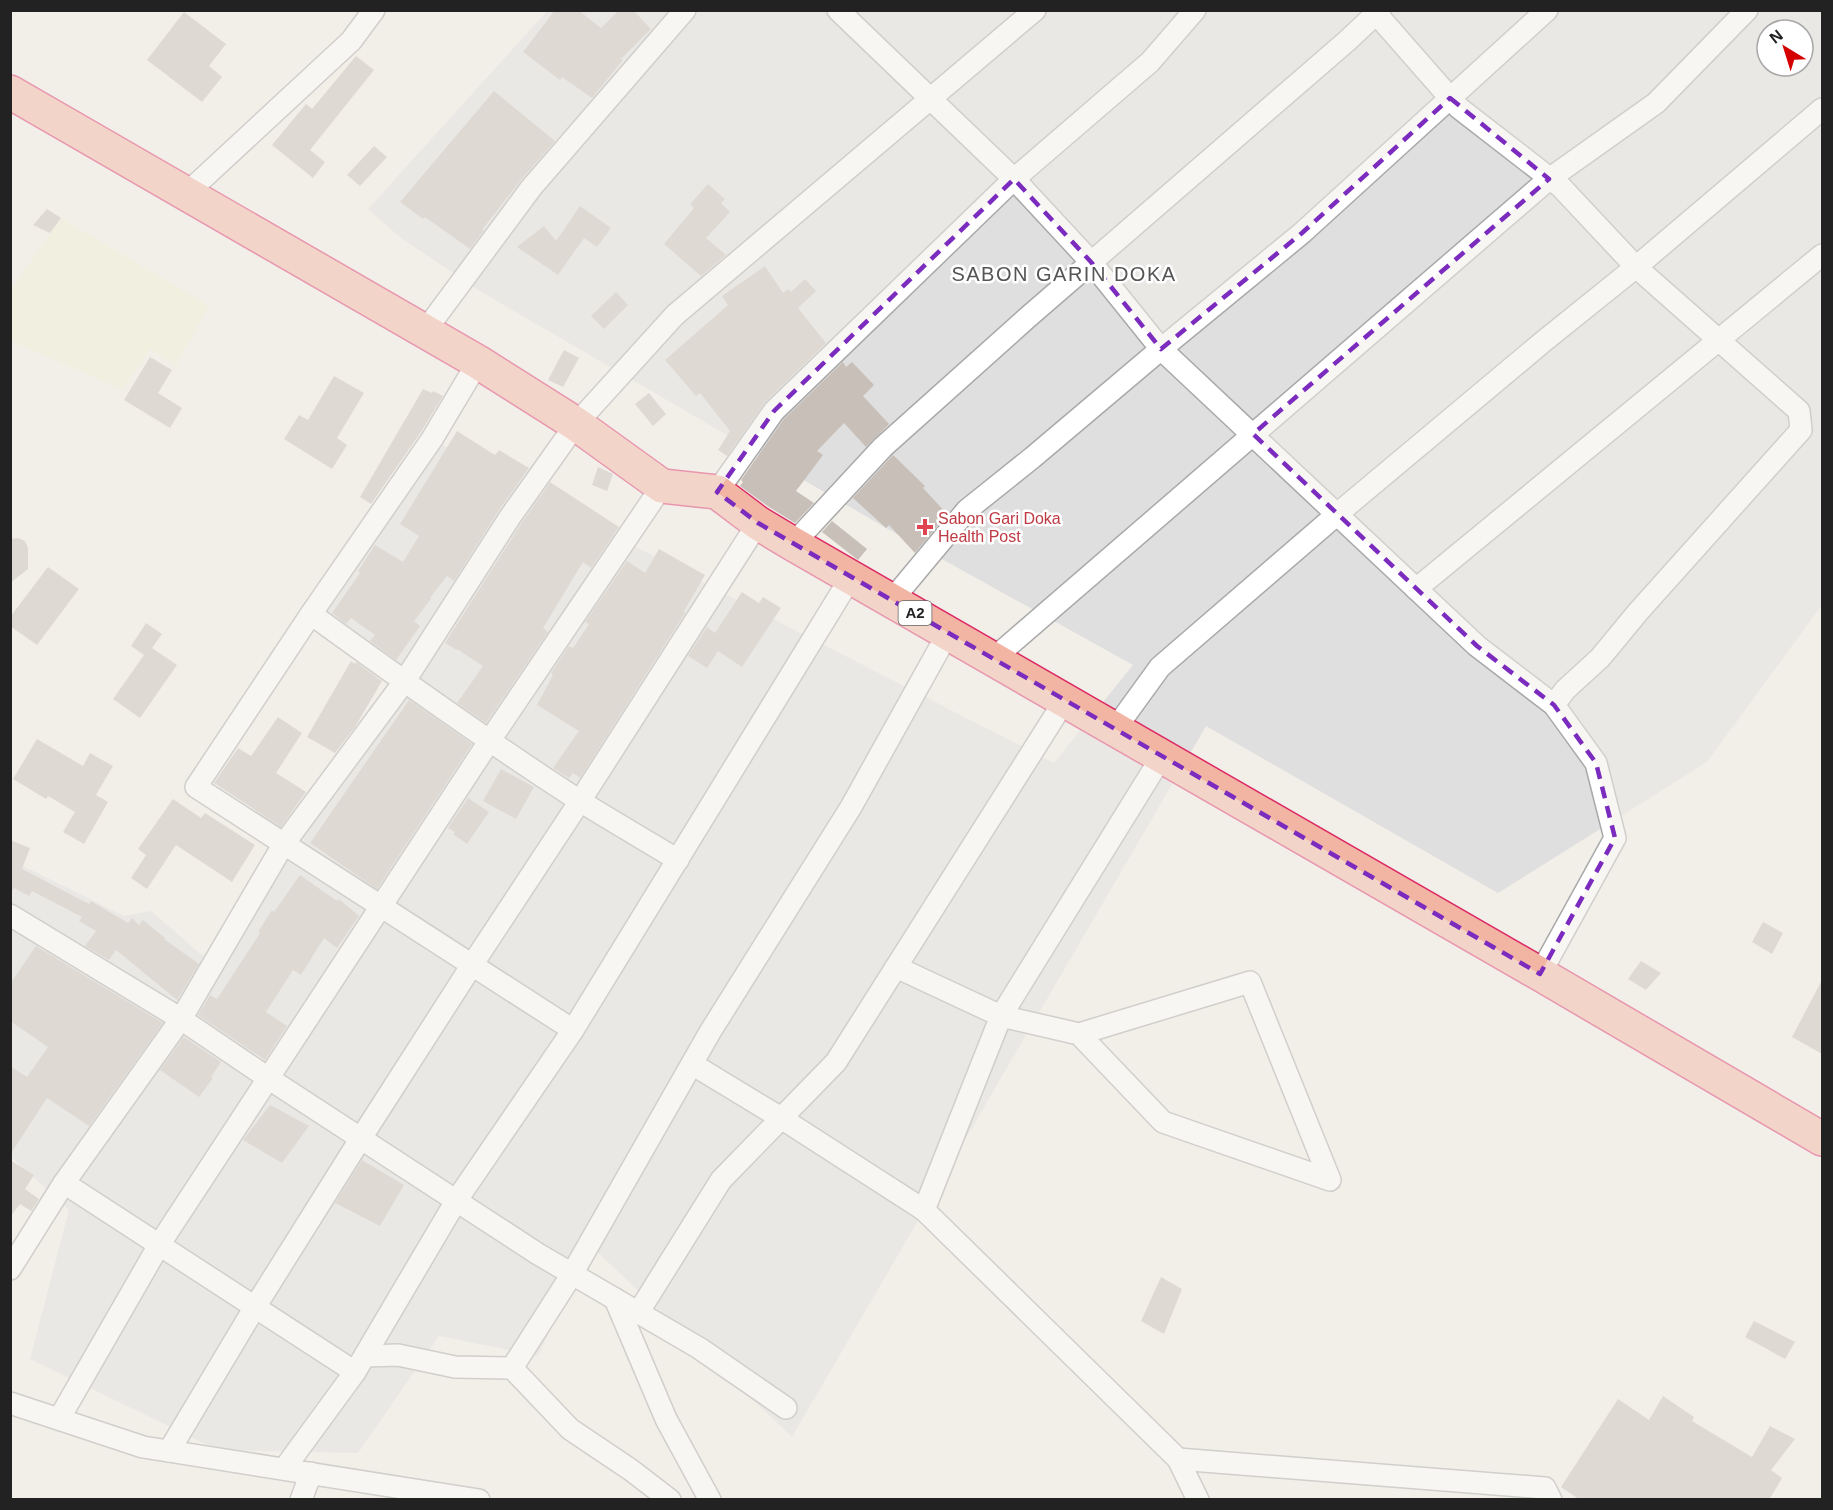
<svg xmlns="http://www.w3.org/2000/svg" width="1833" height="1510" viewBox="0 0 1833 1510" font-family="Arial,sans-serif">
	<rect width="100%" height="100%" fill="#f2efe9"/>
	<path fill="#e0dfdf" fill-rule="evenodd" d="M547 11H1822V605L1707 762 1498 893 1206 726 792 1437 590 1245 538 1356 439 1336 358 1453 218 1450 30 1359 69 1210 11 1157V860L124 916 151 911 210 962 404 682 311 614 432 439 748 606 1054 763 1133 665 886 528 483 293 401 238 368 209ZM1767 30H1803V66H1767Z"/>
	<polygon fill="#eef0d5" points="61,218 209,306 176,365 150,349 122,389 11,341 11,290"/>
	<g fill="#c7bfb8">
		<polygon points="555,10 578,10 601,28 619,10 633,10 651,29 621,59 623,60 592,98 562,77 560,80 523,52"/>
		<polygon points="184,12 226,44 209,66 222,77 202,102 147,60"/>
		<polygon points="356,56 374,70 310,150 325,162 313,178 272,145 306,104 312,109"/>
		<polygon points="494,91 555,141 521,180 482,230 484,230 470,249 425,217 423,219 400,202"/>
		<polygon points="374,146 387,157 360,186 347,175"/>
		<polygon points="708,184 725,199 721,203 730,212 706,238 726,255 701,276 664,244 694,208 690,204"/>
		<polygon points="580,206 611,228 597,247 584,238 558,275 517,247 544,226 556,241"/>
		<polygon points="47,209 61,218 50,233 33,225"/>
		<polygon points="765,266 783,293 788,289 791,292 805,279 816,291 798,308 826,343 765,402 727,456 718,450 730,431 700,393 696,396 665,360 728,305 722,296"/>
		<polygon points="616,292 628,305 604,329 591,316"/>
		<polygon points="564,350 579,358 563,387 548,380"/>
		<polygon points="150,357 172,370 158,393 182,408 170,428 124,400"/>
		<polygon points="843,362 846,367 852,362 874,385 863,396 889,424 866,447 844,423 817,451 823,455 796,491 814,503 795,523 769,507 740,486 743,482 741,480 784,419"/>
		<polygon points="334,376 364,393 337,438 347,445 332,469 284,439 299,415 308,420"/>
		<polygon points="423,389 432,393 433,391 443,396 421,432 371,504 360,497"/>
		<polygon points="649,393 666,414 653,426 635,404"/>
		<polygon points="457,431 495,455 499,450 529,468 499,510 454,581 447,576 430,598 431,599 414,621 420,626 396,660 370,641 375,635 351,618 346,624 332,613 360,573 358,571 375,545 403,562 419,536 400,524"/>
		<polygon points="893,455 925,486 923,488 947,514 915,553 889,525 886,528 853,498"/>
		<polygon points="598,467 613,474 607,491 592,485"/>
		<polygon points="550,482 619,527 591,568 583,562 543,628 548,632 486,723 457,703 483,666 457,649 457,650 445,643 521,524"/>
		<polygon points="832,521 867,549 858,560 822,532"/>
		<polygon points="18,538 25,541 28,548 28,569 10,583 10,539"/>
		<polygon points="659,549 705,575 684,611 685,613 580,778 573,773 569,778 553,768 579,731 537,705 553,675 551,673 569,646 573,648 589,624 585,622 627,561 645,573"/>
		<polygon points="48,567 79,589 37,645 10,626 10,617"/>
		<polygon points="742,592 759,603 763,597 781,608 742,667 718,651 707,668 688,656 707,627 715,633"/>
		<polygon points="146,623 162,634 152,648 177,665 140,718 113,699 144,655 131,646"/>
		<polygon points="351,661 355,664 356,662 382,681 355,727 335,753 307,737"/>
		<polygon points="409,700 472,744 377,889 310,843"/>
		<polygon points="278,717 302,733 276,773 306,792 281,827 214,783 238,748 251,756"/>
		<polygon points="37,739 83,766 90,753 113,766 96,795 108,802 84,844 63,832 75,812 48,796 46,799 13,779"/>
		<polygon points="501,769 534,787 516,819 483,801"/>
		<polygon points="468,798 489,812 467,844 453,834 455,832 448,828"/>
		<polygon points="173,799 201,818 205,813 255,845 232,882 176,845 147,889 131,878 146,855 138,849"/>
		<polygon points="10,840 30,848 22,869 89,904 91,901 128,923 132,918 139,925 143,920 165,938 164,939 199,964 177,1000 116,950 109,960 85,946 96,931 79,921 82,917 32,891 29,896 14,888 10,894"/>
		<polygon points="300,875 337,901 339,899 359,916 337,948 324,938 301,975 293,970 266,1012 287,1026 265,1060 198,1015 210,995 217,999 260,933 258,932 272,910 274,912"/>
		<polygon points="1763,922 1783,933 1772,954 1752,942"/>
		<polygon points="36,946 163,1023 89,1126 47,1098 10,1155 10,1066 27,1077 48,1047 10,1021 10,984"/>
		<polygon points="1641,961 1661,973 1646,990 1628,979"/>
		<polygon points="1822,980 1822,1054 1792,1037"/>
		<polygon points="184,1037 221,1062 211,1077 213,1078 199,1097 160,1070"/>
		<polygon points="270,1105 309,1126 282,1163 243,1140"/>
		<polygon points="10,1160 34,1175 25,1189 39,1199 31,1211 20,1204 10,1217"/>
		<polygon points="362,1160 404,1185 380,1226 335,1203"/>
		<polygon points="1161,1277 1182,1289 1164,1334 1141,1321"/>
		<polygon points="1754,1321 1795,1342 1785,1359 1745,1337"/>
		<polygon points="1663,1396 1694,1417 1692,1421 1752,1457 1770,1426 1795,1439 1771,1470 1782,1478 1769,1500 1580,1500 1561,1487 1618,1399 1649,1420"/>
	</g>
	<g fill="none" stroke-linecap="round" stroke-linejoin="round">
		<g stroke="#a9a9a9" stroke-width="24">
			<g id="minor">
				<polyline points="838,10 1014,179 1091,262 1161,349 1477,646 1554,705 1596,763 1615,838 1540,974"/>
				<polyline points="1373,10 1459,108 1561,187 1636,267 1799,411 1801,430 1638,612 1600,658 1565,690 1554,705"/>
				<polyline points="187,193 351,41 374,10"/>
				<polyline points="425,331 531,188 685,10"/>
				<polyline points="478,362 432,439 311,614 196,787 573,1030"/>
				<polyline points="717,492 774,411 1014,179 1150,62 1195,10"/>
				<polyline points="793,544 883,447 1027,318 1347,41 1380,10"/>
				<polyline points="1416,589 1822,255"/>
				<polyline points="892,600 967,510 1032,458 1161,349 1302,233 1547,10"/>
				<path d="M311 614C399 678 488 742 580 801 612 821 645 840 678 860"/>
				<polyline points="993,659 1549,179 1656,103 1747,10"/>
				<polyline points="1115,729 1160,667 1342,510 1544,341 1636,267 1822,109"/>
				<polyline points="10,915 181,1019 268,1078 538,1254 699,1348 786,1408"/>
				<polyline points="896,967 1001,1016 1079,1034 1250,982 1330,1180 1163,1122 1079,1034"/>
				<polyline points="692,1064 781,1118 924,1210 1178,1459"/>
				<polyline points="64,1183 355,1372"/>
				<polyline points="924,1210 1001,1016 1162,756"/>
				<polyline points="10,1269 64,1183 181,1019 283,845 404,682 510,517 576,424 675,315 1035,10"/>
				<polyline points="615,1299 666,1419 710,1500"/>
				<polyline points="638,1313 721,1180 836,1062 1065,700"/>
				<polyline points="365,1356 398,1355 455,1367 512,1368 570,1429 631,1470 670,1500"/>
				<polyline points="512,1368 572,1274 710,1032 851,807 948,633"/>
				<polyline points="10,1403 143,1447 479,1500"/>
				<polyline points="59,1419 159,1245 490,740 662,486"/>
				<polyline points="169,1451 255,1307 361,1138 472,965 580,801 758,523"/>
				<polyline points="284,1469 355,1372 456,1201 573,1030 851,577"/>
				<polyline points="301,1500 311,1473"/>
				<polyline points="1198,1500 1178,1459 1545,1488 1551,1500"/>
			</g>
		</g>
		<g stroke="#dc2a67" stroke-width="36">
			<polyline id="trunk" points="10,92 478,362 576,424 662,486 717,492 758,523 793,544 1540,974 1822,1139"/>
		</g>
		<use href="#minor" stroke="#fff" stroke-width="21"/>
		<use href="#trunk" stroke="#f2b4a3" stroke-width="33"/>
	</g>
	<path d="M0 0H1833V1510H0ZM1450 98 1549 179 1253 434 1477 646 1554 705 1596 763 1615 838 1540 974 758 523 717 492 774 411 1014 179 1091 262 1161 349 1302 233Z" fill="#f2efe9" fill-opacity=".55" fill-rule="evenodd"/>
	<path fill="none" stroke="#7b2cbf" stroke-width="4.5" stroke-dasharray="12 8" stroke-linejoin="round" d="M1450 98 1549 179 1253 434 1477 646 1554 705 1596 763 1615 838 1540 974 758 523 717 492 774 411 1014 179 1091 262 1161 349 1302 233Z"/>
	<path fill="#e0444e" stroke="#fff" stroke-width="2" d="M922 518h6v6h6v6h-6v6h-6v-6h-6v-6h6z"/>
	<g text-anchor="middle" stroke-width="5" stroke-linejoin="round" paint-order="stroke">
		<rect fill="#fff" stroke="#646464" stroke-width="1.5" x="898.5" y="601" width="33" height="24" rx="4.5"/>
		<g font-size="15" font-weight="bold" fill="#222">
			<text x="915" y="618">A2</text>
		</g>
		<g font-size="16" fill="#be3a42" stroke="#fff" text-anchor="start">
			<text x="938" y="524">Sabon Gari Doka<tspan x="938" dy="18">Health Post</tspan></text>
		</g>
		<g font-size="20" letter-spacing="1.5" fill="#555" stroke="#fff">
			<text x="1064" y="281">SABON GARIN DOKA</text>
		</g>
	</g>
	<rect width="1833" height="1510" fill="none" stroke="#222222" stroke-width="24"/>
	<g transform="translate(1785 48) rotate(322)"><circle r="28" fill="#ffffff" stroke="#a7a7a7" stroke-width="1.5"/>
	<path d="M0-4.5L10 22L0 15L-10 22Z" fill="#d40000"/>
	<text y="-9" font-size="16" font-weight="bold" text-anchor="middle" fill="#222222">N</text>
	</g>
</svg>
